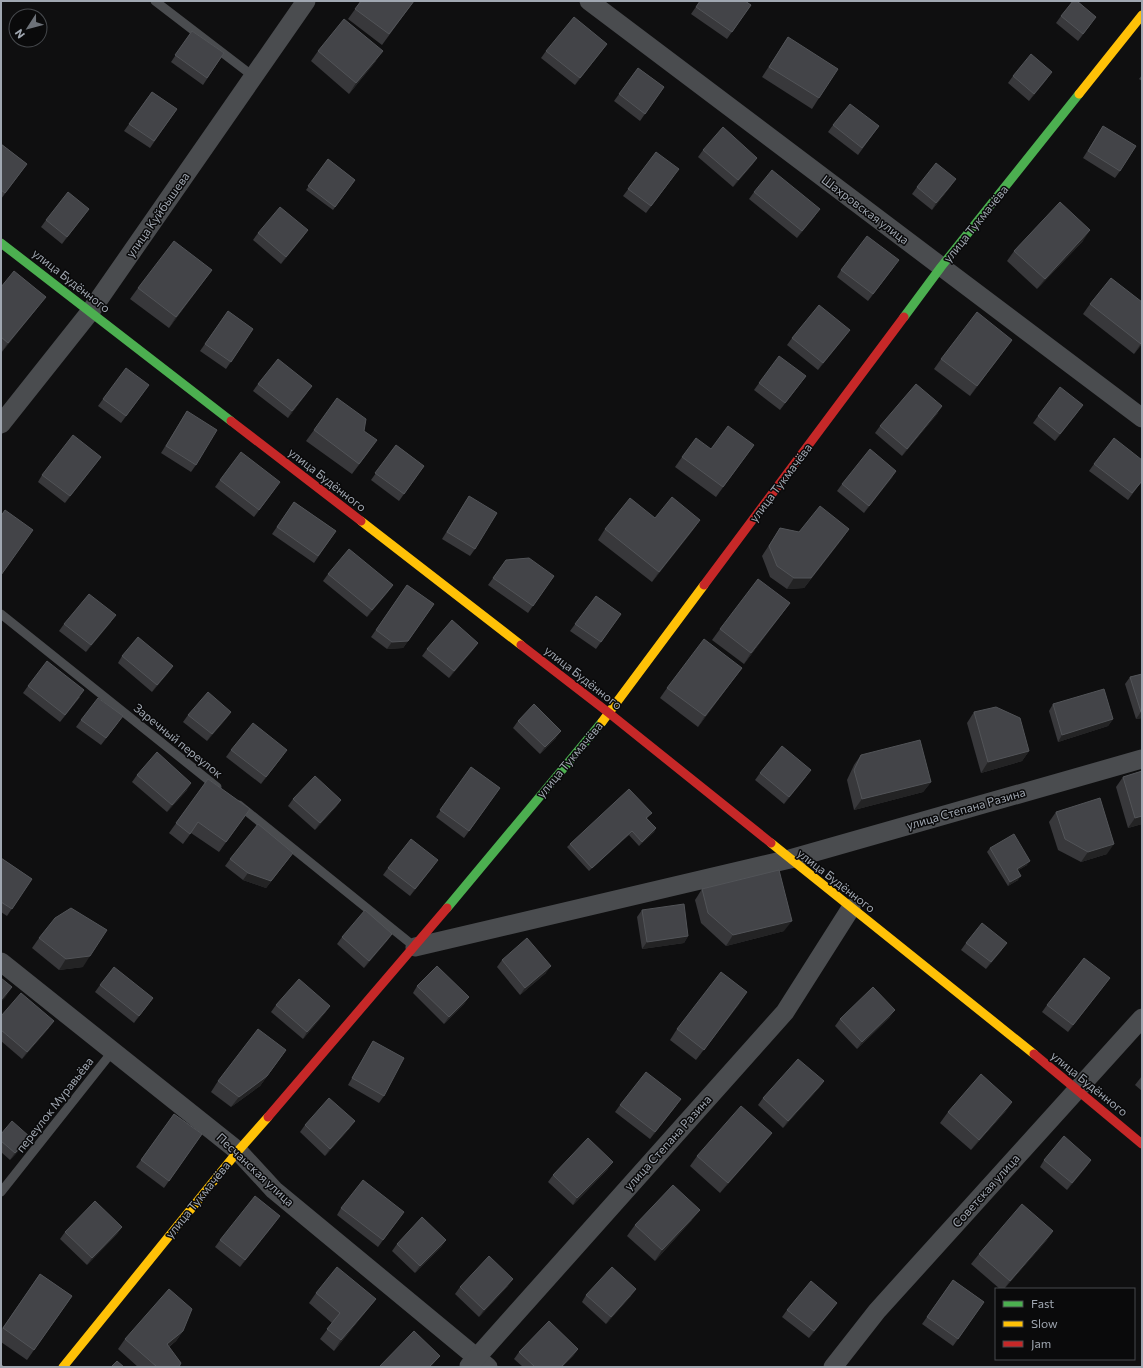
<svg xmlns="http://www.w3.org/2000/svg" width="1143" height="1368" viewBox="0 0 1143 1368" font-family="Commissioner,sans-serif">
	<rect width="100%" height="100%" fill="#0f0f10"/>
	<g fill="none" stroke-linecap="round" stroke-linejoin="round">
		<g stroke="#4a4c4f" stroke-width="9">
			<polyline points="155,1 254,77"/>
			<polyline points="1,614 217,787"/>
			<polyline points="239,805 415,947"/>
			<polyline points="1,1192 112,1052"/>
		</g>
		<g stroke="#4a4c4f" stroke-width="19">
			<polyline points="589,1 1142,418"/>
			<polyline points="1,424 90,312 306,1"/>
			<polyline points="415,947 790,859 1142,759"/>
			<polyline points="1,962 238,1151 274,1190 488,1367"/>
			<polyline points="469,1366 785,1012 851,908"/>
			<polyline points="833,1367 877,1311 1142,1018"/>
		</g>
		<g stroke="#4caf50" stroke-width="9">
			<polyline points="1,243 231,421"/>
			<polyline points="904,317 941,267 1079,94"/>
			<polyline points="447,908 602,722"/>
		</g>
		<g stroke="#ffc107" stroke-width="9">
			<polyline points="1079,94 1142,15"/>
			<polyline points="361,521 521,645"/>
			<polyline points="602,722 704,585"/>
			<polyline points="771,843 1034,1054"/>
			<polyline points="63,1367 238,1151 268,1117"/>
		</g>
		<g stroke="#c62828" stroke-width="9">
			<polyline points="231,421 361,521"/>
			<polyline points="704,585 904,317"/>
			<polyline points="521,645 609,713 771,843"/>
			<polyline points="1034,1054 1142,1144"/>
			<polyline points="268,1117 447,908"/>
		</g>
	</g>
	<g fill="#38383b">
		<polygon points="361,1 414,1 382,45 348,19"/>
		<polygon points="700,1 751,5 727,39 691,14"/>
		<polygon points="1061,16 1091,24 1078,41 1056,23"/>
		<polygon points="192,31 224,53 203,85 171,62"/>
		<polygon points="788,37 819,98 812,109 762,77"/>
		<polygon points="607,44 575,85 541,58 546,51"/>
		<polygon points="318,51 376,61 349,94 311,61"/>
		<polygon points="638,68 664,87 640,121 614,101"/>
		<polygon points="1142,75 1142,81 1139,79"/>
		<polygon points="1013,76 1047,79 1029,101 1008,83"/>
		<polygon points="152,92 177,109 150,148 124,131"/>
		<polygon points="833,125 879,126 858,155 828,132"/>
		<polygon points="1103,126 1120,171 1115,178 1083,158"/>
		<polygon points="1,144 27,164 1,199"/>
		<polygon points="703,150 757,158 752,165 733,187 698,157"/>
		<polygon points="656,152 674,176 646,213 623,196"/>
		<polygon points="328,159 355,180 333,210 306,190"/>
		<polygon points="951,186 932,210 912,194 917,187"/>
		<polygon points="754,192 815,216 797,238 749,199"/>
		<polygon points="89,209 62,244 41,227 46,220"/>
		<polygon points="308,230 303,237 281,264 253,240 258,233"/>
		<polygon points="1083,241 1037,289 1007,261 1014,251"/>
		<polygon points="894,267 868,301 837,277 841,270"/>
		<polygon points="212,270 169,328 130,299 138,288"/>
		<polygon points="1,287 38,307 1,353"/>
		<polygon points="1142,302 1142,344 1134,354 1083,314 1090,304"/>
		<polygon points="228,311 253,329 226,369 200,351"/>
		<polygon points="850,330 818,370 787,345 792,338"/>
		<polygon points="1012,340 970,396 934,369 941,359"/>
		<polygon points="806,376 780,410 754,390 759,383"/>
		<polygon points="258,384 307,393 288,418 253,391"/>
		<polygon points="144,392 121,423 98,406 103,399"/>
		<polygon points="187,411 196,465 191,472 161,453"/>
		<polygon points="1078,412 1055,441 1033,423 1038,416"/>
		<polygon points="938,413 902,456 875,433 880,426"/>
		<polygon points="314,430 364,431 370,450 352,474 306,441"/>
		<polygon points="396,445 424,466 399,501 371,480"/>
		<polygon points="754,445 716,497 675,467 682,457 711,449"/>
		<polygon points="101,457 65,503 38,482 42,475"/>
		<polygon points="1094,464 1142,481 1128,500 1089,471"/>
		<polygon points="896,471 864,513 837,491 842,484"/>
		<polygon points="220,480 275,489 254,517 215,487"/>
		<polygon points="469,496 475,549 470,556 442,539"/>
		<polygon points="294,502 336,531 314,563 272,534"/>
		<polygon points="700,520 693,530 652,582 598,540 605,529"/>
		<polygon points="780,528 799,532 849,529 842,539 804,588 787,589 770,577 762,556"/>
		<polygon points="506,560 554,576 528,613 488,585"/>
		<polygon points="328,574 393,585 388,592 367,617 323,581"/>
		<polygon points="407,585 434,604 403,648 387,649 371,637"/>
		<polygon points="596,596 621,614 596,649 570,631"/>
		<polygon points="790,603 744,664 712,640 720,629"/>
		<polygon points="111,622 86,652 59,631 64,624"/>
		<polygon points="478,643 473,650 449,678 422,656 427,649"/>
		<polygon points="122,656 173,666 168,673 152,692 118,663"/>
		<polygon points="742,668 698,727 660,698 667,688"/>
		<polygon points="1142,674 1142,718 1136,719 1125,684 1130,677"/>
		<polygon points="28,686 80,697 60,722 23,693"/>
		<polygon points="1053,704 1113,719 1108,726 1058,742 1049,711"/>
		<polygon points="231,712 226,719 207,741 183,722 188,715"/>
		<polygon points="974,712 1029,751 1022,761 981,773 967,723"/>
		<polygon points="81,720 118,723 101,745 76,727"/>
		<polygon points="518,721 556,738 540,754 513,728"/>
		<polygon points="231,750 282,757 261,784 226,757"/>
		<polygon points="861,755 931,782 923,792 854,810 847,780 854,765"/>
		<polygon points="471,767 500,788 464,838 436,817"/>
		<polygon points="1142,771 1142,824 1128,828 1116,787 1123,777"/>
		<polygon points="760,773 806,777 784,804 755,780"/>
		<polygon points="137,775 187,790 167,812 132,782"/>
		<polygon points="208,779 250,809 219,852 191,833 183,844 169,833"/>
		<polygon points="293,799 341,800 336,807 315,830 288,806"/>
		<polygon points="1056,812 1107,854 1081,862 1058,850 1049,822"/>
		<polygon points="649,816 647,818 656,828 654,832 639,846 629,835 589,871 567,847 570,844"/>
		<polygon points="990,848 1027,865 1017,871 1018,880 1008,886 987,852"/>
		<polygon points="293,853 266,888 243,880 225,866 230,859"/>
		<polygon points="1,858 32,879 7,916 1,912"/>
		<polygon points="433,867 410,896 383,875 388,868"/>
		<polygon points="702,889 784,931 726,946 701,923 695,900"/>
		<polygon points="642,910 688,936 684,943 642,949 637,917"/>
		<polygon points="392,934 387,941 364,968 337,944 342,937"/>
		<polygon points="39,938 83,967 59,970 32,948"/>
		<polygon points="966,943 1002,950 986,969 961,950"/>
		<polygon points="502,960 546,973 520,995 497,967"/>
		<polygon points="1110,978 1068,1032 1042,1012 1047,1005"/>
		<polygon points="100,985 153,998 134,1023 95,992"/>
		<polygon points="417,986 469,997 464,1004 444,1024 413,993"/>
		<polygon points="740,1003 696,1060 670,1040 677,1029"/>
		<polygon points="276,1005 330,1006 325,1013 303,1039 271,1012"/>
		<polygon points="1,1016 49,1028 22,1059 1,1041"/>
		<polygon points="890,1017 857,1049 835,1026 840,1019"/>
		<polygon points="373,1041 384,1096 379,1103 348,1085 369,1048"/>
		<polygon points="286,1050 260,1086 231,1107 211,1092 218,1081"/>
		<polygon points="1142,1076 1142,1091 1135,1085"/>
		<polygon points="824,1081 819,1088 783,1128 758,1105 763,1098"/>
		<polygon points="1012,1102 1005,1112 971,1150 940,1123 948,1112"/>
		<polygon points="620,1105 676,1106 650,1139 615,1112"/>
		<polygon points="174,1114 202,1134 164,1188 136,1167"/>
		<polygon points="305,1125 350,1128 325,1156 300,1132"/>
		<polygon points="772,1133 764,1143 720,1193 690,1166 697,1156"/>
		<polygon points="1,1134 25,1144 10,1160 1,1152"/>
		<polygon points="1044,1160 1091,1160 1087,1166 1067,1190 1040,1167"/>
		<polygon points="608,1169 573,1205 548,1182 553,1175"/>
		<polygon points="341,1208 404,1212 378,1247 337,1215"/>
		<polygon points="692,1220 655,1261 627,1236 635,1225"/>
		<polygon points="275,1223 240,1267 215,1247 220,1240"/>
		<polygon points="122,1227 117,1234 87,1265 60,1239 65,1232"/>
		<polygon points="1053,1231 1046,1241 1004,1289 1000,1289 971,1264 979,1254"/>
		<polygon points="446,1240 441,1247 415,1273 392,1251 397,1244"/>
		<polygon points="40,1274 72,1296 27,1360 1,1342 1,1330"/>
		<polygon points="953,1280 984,1302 953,1346 922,1324"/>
		<polygon points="508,1286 479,1317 455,1294 460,1287"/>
		<polygon points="316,1293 376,1299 368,1309 334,1351 320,1339 332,1323 309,1303"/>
		<polygon points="586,1295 631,1296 606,1324 582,1302"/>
		<polygon points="787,1310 832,1310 809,1338 782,1317"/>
		<polygon points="183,1331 176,1341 169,1347 179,1367 138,1367 118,1349 125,1339"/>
		<polygon points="578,1349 573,1356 562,1367 523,1367 514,1359 519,1352"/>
	</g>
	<g fill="#232324">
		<polygon points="607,44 602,51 575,85 580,78"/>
		<polygon points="383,51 376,61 349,94 356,83"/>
		<polygon points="1052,72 1047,79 1029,101 1034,94"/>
		<polygon points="757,158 752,165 733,187 738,180"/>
		<polygon points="956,179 951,186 932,210 936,203"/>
		<polygon points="89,209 84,216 62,244 67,237"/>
		<polygon points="820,209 815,216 797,238 802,231"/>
		<polygon points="308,230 303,237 281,264 286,257"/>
		<polygon points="1090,230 1083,241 1037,289 1045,279"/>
		<polygon points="212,270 204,281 169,328 176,317"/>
		<polygon points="46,297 38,307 1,353 8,343"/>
		<polygon points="850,330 845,337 818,370 823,363"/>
		<polygon points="1012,340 1005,350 970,396 977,386"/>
		<polygon points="1142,342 1142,344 1134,354"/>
		<polygon points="312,386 307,393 288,418 292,411"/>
		<polygon points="1083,405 1078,412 1055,441 1060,434"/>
		<polygon points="942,406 938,413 902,456 907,449"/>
		<polygon points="101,457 96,464 65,503 70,496"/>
		<polygon points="896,471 892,478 864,513 869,506"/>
		<polygon points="700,520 693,530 652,582 659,572"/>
		<polygon points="849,529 842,539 804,588 787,589 794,578"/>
		<polygon points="393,585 388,592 367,617 372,610"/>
		<polygon points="790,603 782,614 744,664 751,653"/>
		<polygon points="116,615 111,622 86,652 91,645"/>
		<polygon points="408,641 403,648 387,649 392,642"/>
		<polygon points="478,643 473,650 449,678 454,671"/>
		<polygon points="173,666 168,673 152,692 157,685"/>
		<polygon points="742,668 734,678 698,727 705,716"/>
		<polygon points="231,712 226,719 207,741 212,734"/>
		<polygon points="1141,712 1142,712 1142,718 1136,719"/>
		<polygon points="1113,719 1108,726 1058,742 1062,735"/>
		<polygon points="561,731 556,738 540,754 545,747"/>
		<polygon points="287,750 282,757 261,784 266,777"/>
		<polygon points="1029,751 1022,761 981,773 988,762"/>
		<polygon points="811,770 806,777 784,804 789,797"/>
		<polygon points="931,782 923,792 854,810 862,799"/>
		<polygon points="191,783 187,790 167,812 172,805"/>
		<polygon points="341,800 336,807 315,830 320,823"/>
		<polygon points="1142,816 1142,824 1128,828 1135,818"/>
		<polygon points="656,828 654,832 639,846 642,842"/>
		<polygon points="632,831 629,835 589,871 592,868"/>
		<polygon points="1114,844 1107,854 1081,862 1088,852"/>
		<polygon points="293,853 266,888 243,880 248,873"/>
		<polygon points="438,860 433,867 410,896 415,889"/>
		<polygon points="1030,861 1027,865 1014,873 1017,869"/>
		<polygon points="1021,876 1018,880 1008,886 1010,882"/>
		<polygon points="792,921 784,931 726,946 733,935"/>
		<polygon points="392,934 387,941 364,968 369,961"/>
		<polygon points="688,936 684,943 642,949 647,942"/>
		<polygon points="1007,943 1002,950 986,969 991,962"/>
		<polygon points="90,956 83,967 59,970 66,959"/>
		<polygon points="551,966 546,973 520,995 525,988"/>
		<polygon points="1110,978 1105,985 1068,1032 1073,1025"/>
		<polygon points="12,987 5,998 1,1002 1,1000"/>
		<polygon points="747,992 740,1003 696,1060 704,1050"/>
		<polygon points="469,997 464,1004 444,1024 449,1017"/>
		<polygon points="153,998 148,1005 134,1023 139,1016"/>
		<polygon points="330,1006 325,1013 303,1039 307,1032"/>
		<polygon points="895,1010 890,1017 857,1049 862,1042"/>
		<polygon points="54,1021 49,1028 22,1059 27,1052"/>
		<polygon points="286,1050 260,1086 231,1107 239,1097"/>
		<polygon points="824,1081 819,1088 783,1128 788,1121"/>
		<polygon points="681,1099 676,1106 650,1139 655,1132"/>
		<polygon points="1012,1102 1005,1112 971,1150 979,1140"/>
		<polygon points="355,1121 350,1128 325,1156 330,1149"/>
		<polygon points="772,1133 764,1143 720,1193 728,1183"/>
		<polygon points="30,1137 25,1144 10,1160 15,1153"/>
		<polygon points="1091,1160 1087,1166 1067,1190 1072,1183"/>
		<polygon points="613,1162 608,1169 573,1205 577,1198"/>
		<polygon points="700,1210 692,1220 655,1261 662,1250"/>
		<polygon points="280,1216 275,1223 240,1267 245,1260"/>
		<polygon points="122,1227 117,1234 87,1265 92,1258"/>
		<polygon points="1053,1231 1046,1241 1004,1289 1010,1281"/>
		<polygon points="446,1240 441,1247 415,1273 420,1266"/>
		<polygon points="513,1279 508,1286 479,1317 484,1310"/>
		<polygon points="636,1289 631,1296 606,1324 611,1317"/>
		<polygon points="376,1299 368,1309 334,1351 341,1340"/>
		<polygon points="837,1303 832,1310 809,1338 814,1331"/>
		<polygon points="183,1331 176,1341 159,1354 167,1344"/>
		<polygon points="578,1349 573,1356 562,1367 561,1367"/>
		<polygon points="440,1356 432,1366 429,1367"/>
	</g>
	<g fill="#434448" stroke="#525458">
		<polygon points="361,1 414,1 389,34 355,9"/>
		<polygon points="700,1 745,1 751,5 732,32 696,7"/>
		<polygon points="1073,1 1077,1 1096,17 1083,34 1061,16"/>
		<polygon points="574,17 607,44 580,78 546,51"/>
		<polygon points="344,19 383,51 356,83 318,51"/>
		<polygon points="192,31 224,53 207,78 175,55"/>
		<polygon points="788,37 838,69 819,98 769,67"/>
		<polygon points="1031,54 1052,72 1034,94 1013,76"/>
		<polygon points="638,68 664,87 645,114 619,94"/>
		<polygon points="152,92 177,109 154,141 129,124"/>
		<polygon points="850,104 879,126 862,148 833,125"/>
		<polygon points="1103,126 1136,146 1120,171 1088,151"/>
		<polygon points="723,127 757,158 738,180 703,150"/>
		<polygon points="1,144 27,164 5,193 1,190"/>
		<polygon points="656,152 679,169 651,206 628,189"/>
		<polygon points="328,159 355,180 335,207 308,186"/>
		<polygon points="936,163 956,179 936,203 917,187"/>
		<polygon points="772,170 820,209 802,231 754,192"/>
		<polygon points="68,192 89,209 67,237 46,220"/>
		<polygon points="1060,202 1090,230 1045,279 1014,251"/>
		<polygon points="280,207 308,230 286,257 258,233"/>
		<polygon points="867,236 899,260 873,294 841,270"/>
		<polygon points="174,241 212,270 176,317 138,288"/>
		<polygon points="14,271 46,297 8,343 1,337 1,287"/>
		<polygon points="1111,278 1142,302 1142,342 1141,344 1090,304"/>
		<polygon points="819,305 850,330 823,363 792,338"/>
		<polygon points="228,311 253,329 231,362 205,344"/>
		<polygon points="977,312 1012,340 977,386 941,359"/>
		<polygon points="779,356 806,376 785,403 759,383"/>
		<polygon points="278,359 312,386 292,411 258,384"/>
		<polygon points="126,368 149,385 126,416 103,399"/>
		<polygon points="916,384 942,406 907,449 880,426"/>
		<polygon points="1060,387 1083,405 1060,434 1038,416"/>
		<polygon points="337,398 366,419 364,431 377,440 359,464 314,430"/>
		<polygon points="187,411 217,430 196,465 166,446"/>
		<polygon points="728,426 754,445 723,487 682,457 696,438 711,449"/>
		<polygon points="73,435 101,457 70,496 42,475"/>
		<polygon points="1114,438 1142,460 1142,481 1132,493 1094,464"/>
		<polygon points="396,445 424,466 404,494 375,473"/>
		<polygon points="870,449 896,471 869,506 842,484"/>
		<polygon points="241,452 280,482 259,510 220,480"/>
		<polygon points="469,496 497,513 475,549 447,532"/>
		<polygon points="672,497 700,520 659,572 605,529 630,498 655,518"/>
		<polygon points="294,502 336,531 318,556 277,527"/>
		<polygon points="820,506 849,529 811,578 794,578 777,566 769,546 780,528 799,532"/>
		<polygon points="5,510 33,530 1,575 1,516"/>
		<polygon points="349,549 393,585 372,610 328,574"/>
		<polygon points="529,558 554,576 533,606 493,578 506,560"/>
		<polygon points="758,579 790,603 751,653 720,629"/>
		<polygon points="407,585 434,604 408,641 392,642 376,630"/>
		<polygon points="89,594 116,615 91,645 64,624"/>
		<polygon points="596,596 621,614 601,642 575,624"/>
		<polygon points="452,620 478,643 454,671 427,649"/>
		<polygon points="138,637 173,666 157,685 122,656"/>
		<polygon points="704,639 742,668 705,716 667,688"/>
		<polygon points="47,661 84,690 65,715 28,686"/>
		<polygon points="1142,674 1142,712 1141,712 1130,677"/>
		<polygon points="1104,689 1113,719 1062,735 1053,704"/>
		<polygon points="208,692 231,712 212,734 188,715"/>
		<polygon points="98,698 123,716 106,738 81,720"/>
		<polygon points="534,704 561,731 545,747 518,721"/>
		<polygon points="996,707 1020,718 1029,751 988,762 974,712"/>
		<polygon points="253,723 287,750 266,777 231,750"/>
		<polygon points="920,740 931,782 862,799 854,770 861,755"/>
		<polygon points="782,746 811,770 789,797 760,773"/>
		<polygon points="157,752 191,783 172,805 137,775"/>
		<polygon points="471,767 500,788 469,831 440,810"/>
		<polygon points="1142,771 1142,816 1135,818 1123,777"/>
		<polygon points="315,776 341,800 320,823 293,799"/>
		<polygon points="208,779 250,809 226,842 198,822 190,834 176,823"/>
		<polygon points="629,789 652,813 646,818 656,828 642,842 632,831 592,868 570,844"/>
		<polygon points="1100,798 1114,844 1088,852 1065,839 1056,812"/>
		<polygon points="258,824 293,853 271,881 248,873 230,859"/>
		<polygon points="1014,834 1030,861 1017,869 1021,876 1010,882 990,848"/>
		<polygon points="411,839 438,860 415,889 388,868"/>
		<polygon points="1,858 32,879 12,909 1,902"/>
		<polygon points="779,870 792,921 733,935 708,913 702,889"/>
		<polygon points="684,904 688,936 647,942 642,910"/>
		<polygon points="71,908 107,930 90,956 66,959 39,938 55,918"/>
		<polygon points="365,910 392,934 369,961 342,937"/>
		<polygon points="982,923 1007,943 991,962 966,943"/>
		<polygon points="527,938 551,966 525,988 502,960"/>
		<polygon points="1084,958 1110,978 1073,1025 1047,1005"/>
		<polygon points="437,966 469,997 449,1017 417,986"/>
		<polygon points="114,967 153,998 139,1016 100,985"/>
		<polygon points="721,972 747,992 704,1050 677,1029"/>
		<polygon points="1,978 12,987 1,1000"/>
		<polygon points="299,979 330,1006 307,1032 276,1005"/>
		<polygon points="873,987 895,1010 862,1042 840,1019"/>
		<polygon points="21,993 54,1021 27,1052 1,1030 1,1016"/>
		<polygon points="258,1029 286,1050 267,1076 239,1097 218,1081"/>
		<polygon points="373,1041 404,1058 384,1096 352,1078"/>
		<polygon points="798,1059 824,1081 788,1121 763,1098"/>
		<polygon points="646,1072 681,1099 655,1132 620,1105"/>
		<polygon points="981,1074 1012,1102 979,1140 948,1112"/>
		<polygon points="329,1098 355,1121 330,1149 305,1125"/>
		<polygon points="741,1106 772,1133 728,1183 697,1156"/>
		<polygon points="174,1114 202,1134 169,1181 141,1160"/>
		<polygon points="12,1121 30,1137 15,1153 1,1141 1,1134"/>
		<polygon points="1064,1136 1091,1160 1072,1183 1044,1160"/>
		<polygon points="588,1138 613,1162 577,1198 553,1175"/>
		<polygon points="363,1180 404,1212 383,1240 341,1208"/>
		<polygon points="673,1185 700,1210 662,1250 635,1225"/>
		<polygon points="255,1196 280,1216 245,1260 220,1240"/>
		<polygon points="95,1201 122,1227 92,1258 65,1232"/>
		<polygon points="1022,1204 1053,1231 1010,1281 979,1254"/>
		<polygon points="422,1217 446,1240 420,1266 397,1244"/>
		<polygon points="489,1256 513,1279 484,1310 460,1287"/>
		<polygon points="337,1267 376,1299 341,1340 327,1329 340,1313 316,1293"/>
		<polygon points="612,1267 636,1289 611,1317 586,1295"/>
		<polygon points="40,1274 72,1296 34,1350 3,1328"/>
		<polygon points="953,1280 984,1302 958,1339 927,1317"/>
		<polygon points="811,1281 837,1303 814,1331 787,1310"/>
		<polygon points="169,1289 192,1309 183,1331 167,1344 181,1363 179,1367 157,1367 125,1339"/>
		<polygon points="549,1321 578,1349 561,1367 535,1367 519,1352"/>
		<polygon points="414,1331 440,1356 429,1367 379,1367"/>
		<polygon points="117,1361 124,1367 111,1367"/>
		<polygon points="1,1364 4,1367 1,1367"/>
	</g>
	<g text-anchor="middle" stroke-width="3" stroke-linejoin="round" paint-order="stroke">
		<g font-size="12" fill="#a0a7b1" stroke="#0a0a0b">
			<text transform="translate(865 210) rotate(37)" y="4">Шахровская улица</text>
			<text transform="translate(158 215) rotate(-55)" y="4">улица Куйбышева</text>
			<text transform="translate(976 224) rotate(-51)" y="4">улица Тукмачёва</text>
			<text transform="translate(71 281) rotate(38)" y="4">улица Будённого</text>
			<text transform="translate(327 480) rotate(38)" y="4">улица Будённого</text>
			<text transform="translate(781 483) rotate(-53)" y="4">улица Тукмачёва</text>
			<text transform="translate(583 678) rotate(38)" y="4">улица Будённого</text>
			<text transform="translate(178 741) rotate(39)" y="4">Заречный переулок</text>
			<text transform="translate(570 760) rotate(-50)" y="4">улица Тукмачёва</text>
			<text transform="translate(966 809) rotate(-16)" y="4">улица Степана Разина</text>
			<text transform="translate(836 881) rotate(38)" y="4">улица Будённого</text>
			<text transform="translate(1089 1084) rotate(39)" y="4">улица Будённого</text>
			<text transform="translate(55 1105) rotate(-52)" y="4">переулок Муравьёва</text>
			<text transform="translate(668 1143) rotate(-48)" y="4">улица Степана Разина</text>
			<text transform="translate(255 1170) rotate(43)" y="4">Песчанская улица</text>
			<text transform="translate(986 1191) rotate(-48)" y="4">Советская улица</text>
			<text transform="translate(198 1200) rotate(-51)" y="4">улица Тукмачёва</text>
		</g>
	</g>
	<rect width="1143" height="1368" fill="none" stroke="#a0a7b1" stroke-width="4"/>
	<rect x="995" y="1288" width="140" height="72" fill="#0a0a0b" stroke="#46494d"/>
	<rect x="1003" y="1301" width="20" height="6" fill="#4caf50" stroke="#46494d"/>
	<text x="1031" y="1308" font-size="12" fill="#a0a7b1">Fast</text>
	<rect x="1003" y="1321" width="20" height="6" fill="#ffc107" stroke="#46494d"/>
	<text x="1031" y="1328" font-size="12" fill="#a0a7b1">Slow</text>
	<rect x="1003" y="1341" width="20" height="6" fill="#c62828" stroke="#46494d"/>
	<text x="1031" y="1348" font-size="12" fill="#a0a7b1">Jam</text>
	<g transform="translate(28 28) rotate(234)"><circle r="19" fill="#0a0a0b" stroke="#46494d"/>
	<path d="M0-3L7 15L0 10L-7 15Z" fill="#6d7279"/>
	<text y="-6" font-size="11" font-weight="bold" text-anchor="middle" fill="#a0a7b1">N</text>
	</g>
</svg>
